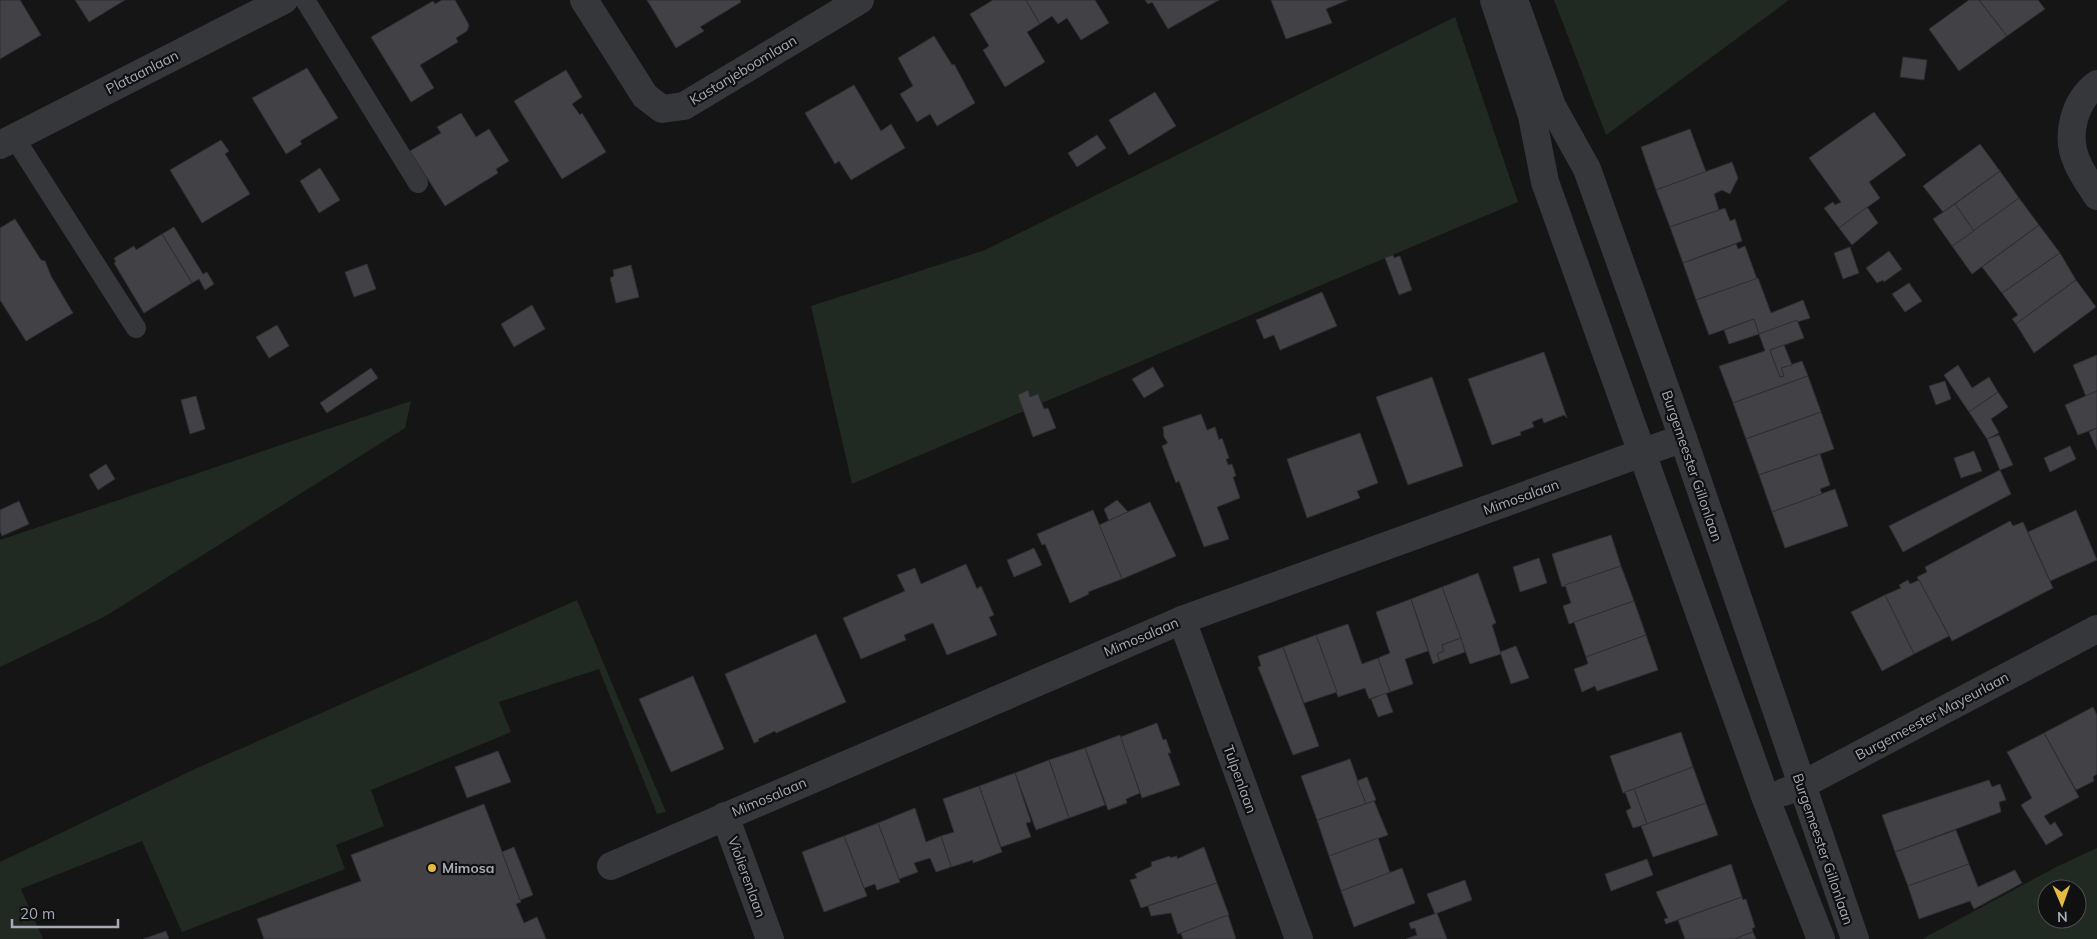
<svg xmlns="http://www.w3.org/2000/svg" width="2097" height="939" viewBox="0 0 2097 939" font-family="Mulish,sans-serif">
	<rect width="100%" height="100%" fill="#151516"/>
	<g fill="#212923" fill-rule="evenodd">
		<polygon points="1554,0 1789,0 1606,135"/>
		<polygon points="1455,17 1518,202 1042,403 1038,394 1030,397 1027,390 1018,395 1024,411 852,484 811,306 985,250"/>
		<polygon points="411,401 405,428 104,617 0,667 0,540"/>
		<polygon points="577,600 666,812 657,814 599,669 499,702 511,732 371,790 384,826 336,845 345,869 182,932 142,841 21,889 43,939 0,939 0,862 197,768"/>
		<path d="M2097 848V939H1922L2058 866ZM2047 889H2077V919H2047Z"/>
	</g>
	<g fill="#424246" stroke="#2f2f32">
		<polygon points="0,0 20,0 41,35 0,59"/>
		<polygon points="75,0 125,0 89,22"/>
		<polygon points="442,0 455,0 469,25 467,31 456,38 458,42 420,65 434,88 411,102 371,37 433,1 435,4"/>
		<polygon points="647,0 740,0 741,2 700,27 704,31 676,48"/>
		<polygon points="993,0 1026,0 1040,24 1027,32 1045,62 1005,87 983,50 989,46 970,14"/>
		<polygon points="1026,0 1095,0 1109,23 1081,40 1067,18 1058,24 1052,16 1040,24"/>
		<polygon points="1145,0 1219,0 1168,29 1152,2 1148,4"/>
		<polygon points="1271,0 1348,0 1326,9 1332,23 1286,39"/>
		<polygon points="1969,0 1979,0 2007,36 1959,71 1929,29"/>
		<polygon points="1979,0 2038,0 2045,9 2007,36"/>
		<polygon points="934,36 952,65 954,64 975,103 937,126 930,114 917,122 900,94 913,86 898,58"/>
		<polygon points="1903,57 1927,60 1924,80 1900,77"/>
		<polygon points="307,68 338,118 300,141 302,144 286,154 252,98"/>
		<polygon points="566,70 582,97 572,104 580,115 582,113 606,152 562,179 514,101"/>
		<polygon points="854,85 881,131 891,124 905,148 851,180 839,161 835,164 805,113"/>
		<polygon points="1155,92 1176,126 1129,155 1109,120"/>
		<polygon points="1874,112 1906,155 1869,182 1880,198 1839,228 1824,208 1833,202 1835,205 1841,202 1809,158"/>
		<polygon points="461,113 476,137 489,129 509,161 496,169 498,173 445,206 410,151 441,133 437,127"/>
		<polygon points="1690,129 1706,172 1656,190 1641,147"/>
		<polygon points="1097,135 1106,148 1077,167 1068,153"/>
		<polygon points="221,140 229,151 225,154 250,194 202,223 170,170"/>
		<polygon points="1980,144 2000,171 1943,212 1923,186"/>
		<polygon points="1732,162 1738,178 1730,194 1722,190 1714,194 1719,210 1670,227 1656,190"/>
		<polygon points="320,168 340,200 319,213 300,181"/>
		<polygon points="2000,171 2019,198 1974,231 1955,204"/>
		<polygon points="2019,198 2039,225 1972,274 1952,246"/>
		<polygon points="1955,204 1974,231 1952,246 1933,219"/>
		<polygon points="1867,207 1878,223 1852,245 1839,228"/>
		<polygon points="1725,208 1730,221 1735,219 1742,241 1683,263 1670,227"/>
		<polygon points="15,219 41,260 45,261 51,276 73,313 26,341 0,300 0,228"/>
		<polygon points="2039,225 2060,253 2002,293 1982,267"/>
		<polygon points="174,227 203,274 207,272 214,284 205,290 199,279 192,283 162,234"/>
		<polygon points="162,234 192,283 144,313 114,263 116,262 114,258 134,246 136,250"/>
		<polygon points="1736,244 1738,249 1745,246 1757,279 1696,300 1683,263"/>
		<polygon points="1850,247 1859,273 1843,279 1834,253"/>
		<polygon points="1889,251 1902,269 1884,282 1883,280 1877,283 1866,268"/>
		<polygon points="2060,253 2076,280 2016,324 2012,319 2018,315 2002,293"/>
		<polygon points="1393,255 1394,258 1400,256 1412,290 1399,295 1385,258"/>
		<polygon points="367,264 376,289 354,297 345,272"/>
		<polygon points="631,265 639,297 616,303 610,278 614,276 613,270"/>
		<polygon points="1758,278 1771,313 1803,300 1810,318 1759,334 1754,319 1709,335 1696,300"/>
		<polygon points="2076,280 2096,307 2034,353 2016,324"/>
		<polygon points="1909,283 1922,301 1905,312 1892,294"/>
		<polygon points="1322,292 1337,326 1280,350 1274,335 1264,339 1256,320"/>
		<polygon points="532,305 545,329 514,347 501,324"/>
		<polygon points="1754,319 1759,334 1729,344 1724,330"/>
		<polygon points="1797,320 1804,338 1770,350 1780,377 1784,376 1781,368 1802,361 1808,376 1733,403 1719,366 1765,351 1759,334"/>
		<polygon points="277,325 289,346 269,358 256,337"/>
		<polygon points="1784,345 1792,365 1781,368 1784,376 1780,377 1770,350"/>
		<polygon points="1544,352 1567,418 1564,415 1544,423 1542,418 1532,422 1534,427 1520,432 1521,435 1492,445 1468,379"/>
		<polygon points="2097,355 2097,391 2086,396 2073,365"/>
		<polygon points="1958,365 1972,388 1989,377 1998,392 1969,412 1944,375"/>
		<polygon points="1153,367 1164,386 1144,398 1132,379"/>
		<polygon points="371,368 378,378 327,413 320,403"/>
		<polygon points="1808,376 1821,412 1746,439 1733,403"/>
		<polygon points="1432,377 1463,466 1408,485 1376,397"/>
		<polygon points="1945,381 1951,399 1936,405 1929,386"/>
		<polygon points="1028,390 1030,397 1038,394 1044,409 1048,408 1056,428 1033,437 1018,395"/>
		<polygon points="2097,391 2097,428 2078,435 2065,405"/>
		<polygon points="1998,392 2008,407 1991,419 1999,433 1987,439 1969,412"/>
		<polygon points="196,396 205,429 190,434 181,400"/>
		<polygon points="1821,412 1834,449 1759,475 1746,439"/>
		<polygon points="1201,414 1207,430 1215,427 1219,440 1222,438 1229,458 1226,459 1228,465 1232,464 1236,476 1233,477 1240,498 1217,507 1229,539 1204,547 1179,481 1176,483 1162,446 1168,443 1164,437 1163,427"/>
		<polygon points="2097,428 2097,450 2089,432"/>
		<polygon points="1360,433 1378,483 1357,491 1360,498 1307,518 1287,459"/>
		<polygon points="1999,435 2013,465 2000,470 1987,439"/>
		<polygon points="2070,446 2076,459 2050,472 2044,458"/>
		<polygon points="1974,451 1982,471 1961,478 1954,458"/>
		<polygon points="1820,454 1830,485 1820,489 1822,494 1772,512 1759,475"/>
		<polygon points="106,464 115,479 98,490 89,475"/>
		<polygon points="2000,470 2011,494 1903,552 1889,526"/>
		<polygon points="1835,489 1848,526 1785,548 1772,512"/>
		<polygon points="1117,500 1128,512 1109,521 1104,509"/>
		<polygon points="19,501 29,524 2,536 0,531 0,510"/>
		<polygon points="1150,502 1176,556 1122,579 1099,525"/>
		<polygon points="1093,510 1122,579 1088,592 1089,594 1070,603 1045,544 1042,545 1037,534"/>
		<polygon points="2076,510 2097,560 2050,581 2028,532"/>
		<polygon points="2010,521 2013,526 2023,522 2053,588 1952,641 1917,577 1927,572 1925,567"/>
		<polygon points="1611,535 1621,566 1562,587 1552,554"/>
		<polygon points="1034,548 1042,565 1014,577 1007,560"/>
		<polygon points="1539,558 1547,583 1520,592 1513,567"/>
		<polygon points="966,564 977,589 981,586 994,615 989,617 997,635 947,655 933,623 904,635 906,640 861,659 843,618 905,591 897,575 915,568 921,584"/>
		<polygon points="1621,566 1634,601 1569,624 1563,606 1571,603 1565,585"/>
		<polygon points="1478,573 1496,623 1492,625 1501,654 1470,664 1442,587"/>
		<polygon points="1908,580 1910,584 1919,580 1949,636 1914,654 1885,595 1901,588 1899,585"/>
		<polygon points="1442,587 1461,638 1442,645 1444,651 1437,654 1440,661 1433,664 1411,599"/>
		<polygon points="1885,595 1914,654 1882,671 1851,612"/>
		<polygon points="1411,599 1428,651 1405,659 1413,684 1390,692 1378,658 1390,653 1376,612"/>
		<polygon points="1634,601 1646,635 1586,657 1574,622"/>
		<polygon points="1348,624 1362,664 1378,658 1390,692 1369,699 1365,688 1338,697 1316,635"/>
		<polygon points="816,634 846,702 776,733 775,731 758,739 759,741 754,743 725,674"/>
		<polygon points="1316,635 1337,692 1304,703 1283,647"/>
		<polygon points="1646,635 1658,670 1597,691 1595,686 1582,692 1574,669 1588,664 1586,657"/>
		<polygon points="1461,638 1465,652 1440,661 1437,654 1444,651 1442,645"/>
		<polygon points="1516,646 1529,678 1511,684 1500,652"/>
		<polygon points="1283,647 1319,746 1293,755 1258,667 1261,666 1258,656"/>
		<polygon points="693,676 724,749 671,772 639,699"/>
		<polygon points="1386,693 1393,712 1378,717 1371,699"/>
		<polygon points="2093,707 2097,715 2097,774 2093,777 2094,781 2076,790 2044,733"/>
		<polygon points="1157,723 1163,740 1166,739 1171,753 1168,753 1180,785 1142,798 1120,737"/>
		<polygon points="1681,732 1693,767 1623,793 1610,756"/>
		<polygon points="2044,733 2079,797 2044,816 2050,825 2055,822 2063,835 2046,845 2021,805 2032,798 2007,752"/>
		<polygon points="1120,735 1140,793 1126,799 1127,803 1108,810 1085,748"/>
		<polygon points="1085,748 1105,805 1069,818 1049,760"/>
		<polygon points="498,751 511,782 467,798 455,767"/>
		<polygon points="1350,759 1366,804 1317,820 1301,776"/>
		<polygon points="1049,760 1069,818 1036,830 1015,773"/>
		<polygon points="1693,767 1706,803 1647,824 1634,789"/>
		<polygon points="1015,773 1031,822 1026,823 1031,837 1001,847 979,786"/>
		<polygon points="1367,777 1376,800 1366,804 1357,781"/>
		<polygon points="1989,780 1992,787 2000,784 2006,800 1999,802 2001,812 1895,852 1882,815"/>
		<polygon points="979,786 1002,852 973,863 973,860 951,867 941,836 954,832 943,799"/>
		<polygon points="1634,789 1647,824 1633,828 1626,811 1631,808 1625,792"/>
		<polygon points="1374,801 1388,835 1329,856 1317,820"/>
		<polygon points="1706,803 1718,835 1653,857 1641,826"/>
		<polygon points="484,804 521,902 516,904 524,923 537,917 546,939 264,939 257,919 361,881 351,855"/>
		<polygon points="915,808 926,842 941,836 951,867 936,872 930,858 914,863 918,872 899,879 878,823"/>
		<polygon points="878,823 900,882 877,890 875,884 864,888 844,836"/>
		<polygon points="1956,830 1969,864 1908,886 1895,852"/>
		<polygon points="844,836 867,896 824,912 802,852"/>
		<polygon points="1378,838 1390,873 1341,891 1329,856"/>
		<polygon points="514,847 533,895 520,900 502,852"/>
		<polygon points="1204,847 1217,883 1141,908 1130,880 1137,878 1135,874 1152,866 1151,862 1170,856 1170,858 1177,856 1177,859"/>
		<polygon points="1647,859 1653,875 1611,891 1605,874"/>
		<polygon points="1731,864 1742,897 1666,924 1664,919 1668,918 1656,892"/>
		<polygon points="1969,864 1978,887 2015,870 2022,883 1974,909 1970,901 1919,919 1908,886"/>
		<polygon points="1402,868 1415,903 1354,927 1341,891"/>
		<polygon points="1465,880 1472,900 1435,914 1427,894"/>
		<polygon points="1217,883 1229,915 1178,934 1171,913 1151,916 1148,906"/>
		<polygon points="1742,897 1743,900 1746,899 1755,927 1752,929 1753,932 1734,939 1685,939 1678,920"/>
		<polygon points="1437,913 1447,939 1406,939 1417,935 1415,928 1411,929 1409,923"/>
		<polygon points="1228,915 1236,939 1183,939 1181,933"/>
		<polygon points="166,931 169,939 143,939"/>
		<polygon points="1753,932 1756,939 1734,939"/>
	</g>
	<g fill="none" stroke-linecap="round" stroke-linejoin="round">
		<g stroke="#36373b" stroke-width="20">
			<polyline points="305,0 418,183"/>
			<polyline points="14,137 136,328"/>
		</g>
		<g stroke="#36373b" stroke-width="28">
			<polyline points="584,0 645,96 662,109 684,106 860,0"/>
			<polyline points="1494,0 1532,116 1545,182 1766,799 1821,939"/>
			<polyline points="1511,0 1517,8 1552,106 1587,169 1683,438 1855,939"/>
			<path d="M2097 84C2074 101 2065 136 2077 162 2082 174 2090 185 2097 196"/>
			<polyline points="0,145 284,0"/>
			<polyline points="1182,620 1299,939"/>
			<polyline points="1784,792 1800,786 2097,629"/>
			<polyline points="725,816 770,939"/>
			<polyline points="611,866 1182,620 1683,438"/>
		</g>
	</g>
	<circle fill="#e3bb40" stroke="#101011" stroke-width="2" cx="432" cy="868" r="5"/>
	<g text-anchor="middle" stroke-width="4.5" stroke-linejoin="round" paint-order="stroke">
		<g font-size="14" fill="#a8abb6" stroke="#101011">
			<text transform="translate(743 70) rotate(-31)" y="5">Kastanjeboomlaan</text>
			<text transform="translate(142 72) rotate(-27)" y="5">Plataanlaan</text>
			<text transform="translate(1692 466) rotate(71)" y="5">Burgemeester Gillonlaan</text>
			<text transform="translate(1521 497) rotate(-20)" y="5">Mimosalaan</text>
			<text transform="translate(1141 637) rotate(-23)" y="5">Mimosalaan</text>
			<text transform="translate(1932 716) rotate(-28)" y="5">Burgemeester Mayeurlaan</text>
			<text transform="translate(1240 779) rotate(70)" y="5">Tulpenlaan</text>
			<text transform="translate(769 797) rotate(-23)" y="5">Mimosalaan</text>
			<text transform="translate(1823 849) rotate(71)" y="5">Burgemeester Gillonlaan</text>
			<text transform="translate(747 877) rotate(70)" y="5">Violierenlaan</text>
		</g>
		<g font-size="14" font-weight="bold" fill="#a8abb6" stroke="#101011" text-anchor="start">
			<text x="442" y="873">Mimosa</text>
		</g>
	</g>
	<g transform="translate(2062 904) rotate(178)"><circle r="24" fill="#101011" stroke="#4d4e53"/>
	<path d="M0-4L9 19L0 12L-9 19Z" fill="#e3bb40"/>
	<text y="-8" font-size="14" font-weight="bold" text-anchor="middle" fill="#a8abb6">N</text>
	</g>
	<path d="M12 919v8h106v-8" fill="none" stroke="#a8abb6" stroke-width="2.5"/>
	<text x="20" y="919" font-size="15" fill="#a8abb6" stroke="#101011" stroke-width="4" paint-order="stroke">20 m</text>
</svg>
